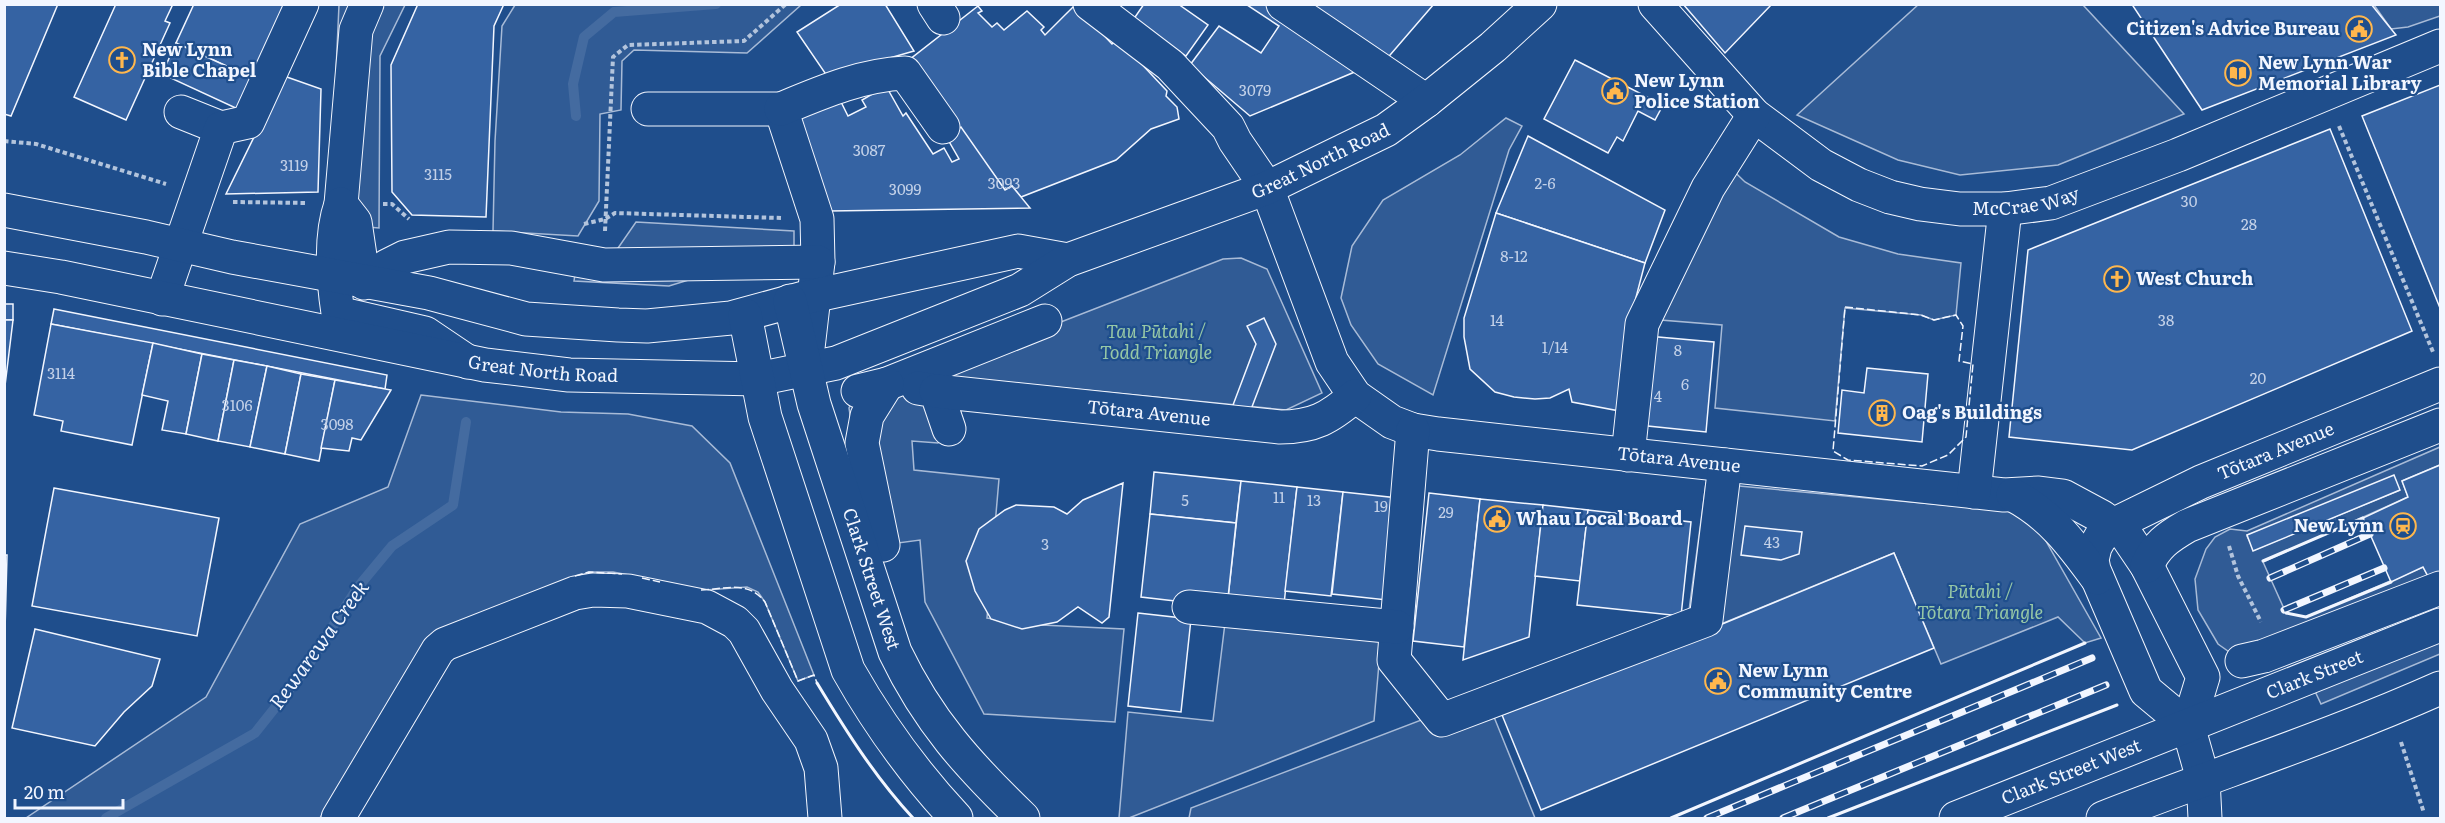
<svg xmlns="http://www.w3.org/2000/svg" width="2445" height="823" viewBox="0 0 2445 823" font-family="Literata,serif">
	<rect width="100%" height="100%" fill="#1f4e8c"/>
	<g fill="#305b95" stroke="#a8bbd7" stroke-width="1.5" fill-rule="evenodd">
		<polygon points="1919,4 2083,5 2184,114 2058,165 1960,175 1898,160 1797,115"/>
		<polygon points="339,5 405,5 380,56 379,228 329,224"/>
		<polygon points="515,5 801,5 747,53 634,50 622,61 621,110 600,114 599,201 578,236 493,231 495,141 502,26"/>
		<polygon points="2374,5 2440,5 2440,16 2408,27 2391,29"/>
		<polygon points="1506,118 1522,126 1509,150 1433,395 1378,364 1351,325 1341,298 1352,246 1383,200 1460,155"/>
		<polygon points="1712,150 1745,182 1839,237 1898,254 1961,263 1956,315 1934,320 1921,315 1845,308 1835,421 1715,408 1722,325 1636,318"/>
		<polygon points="636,222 794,231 794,276 695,278 669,286 574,281 579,248 616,251"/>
		<polygon points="1241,258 1267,269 1322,393 1286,410 983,380 938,443 912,441 914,470 999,479 987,618 1041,625 1124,629 1115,722 984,714 925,602 920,540 883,545 855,448 849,408 867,375 1048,327 1223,259"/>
		<polygon points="421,395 561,412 628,414 692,426 730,463 814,675 798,681 765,602 758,592 747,587 692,591 655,580 613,572 589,572 431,637 367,744 320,818 26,818 206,697 300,524 388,487"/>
		<path d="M2440 447V465L2402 481 2408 497 2263 562 2286 613 2306 617 2423 567 2431 582 2242 661 2218 644 2198 610 2195 579 2206 549 2215 537 2230 529 2247 531ZM2400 490 2254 550 2247 536V535Z"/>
		<polygon points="1706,483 2030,513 2101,638 2085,643 2058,617 1941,664 1894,553 1494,717 1535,818 1189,818 1191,808 1688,618"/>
		<polygon points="1225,623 1381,640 1374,721 1129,818 1119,818 1128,712 1213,721"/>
		<polygon points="2440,638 2440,654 2321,704 2313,687"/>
	</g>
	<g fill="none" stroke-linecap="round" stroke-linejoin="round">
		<g stroke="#446ba0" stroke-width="10">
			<polyline points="576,116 573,84 584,37 614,12 716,4"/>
			<polyline points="106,818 255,733 305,670 358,587 392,546 453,505 466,422"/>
		</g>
	</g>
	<g fill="#3563a3" stroke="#f2f6ff" stroke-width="1.5">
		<polygon points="4,4 58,4 11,116 4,114"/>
		<polygon points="116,4 173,4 165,21 170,23 126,120 74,97"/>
		<polygon points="194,4 284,4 255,79 176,43"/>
		<polygon points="418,4 504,4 494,26 486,217 412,215 392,192 391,65"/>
		<polygon points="841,4 885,4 914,51 827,76 797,32"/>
		<polygon points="1144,4 1178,4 1208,25 1186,56 1133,20"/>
		<polygon points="1286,4 1376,63 1250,116 1190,65 1219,26 1261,53 1279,26 1247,5"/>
		<polygon points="1296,4 1434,4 1384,62"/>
		<polygon points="1683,4 1772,4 1725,53"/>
		<polygon points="2136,4 2371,4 2396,35 2202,110 2133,6"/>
		<polygon points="1075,5 1112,44 1118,39 1167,91 1166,96 1177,107 1179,119 1151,129 1116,160 1021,197 1012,186 1005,190 909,60 978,6 982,11 978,13 992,27 997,23 1004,30 1027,11 1044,27 1041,30 1045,35"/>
		<polygon points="176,43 255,79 240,110 162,74"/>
		<polygon points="1575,60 1663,105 1655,120 1638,111 1623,141 1617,137 1608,153 1544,119"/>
		<polygon points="284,76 321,89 318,192 226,194"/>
		<polygon points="2440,85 2440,308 2362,116"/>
		<polygon points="886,86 903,116 906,113 933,154 944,148 952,162 959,159 947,138 961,127 1005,190 1012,186 1030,208 829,211 795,121 840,100 848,116 866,107 862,100"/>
		<polygon points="2330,129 2412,331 2132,450 2009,437 2028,250"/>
		<polygon points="1528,136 1665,210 1645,263 1496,213"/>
		<polygon points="1496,213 1645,263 1629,324 1625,412 1572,402 1569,389 1550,398 1535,399 1514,397 1495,392 1470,369 1464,337 1464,318"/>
		<rect x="4" y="304" width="9" height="16"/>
		<polygon points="54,309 387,375 385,389 51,324"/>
		<polygon points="1264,318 1276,344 1250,412 1233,405 1256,344 1247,326"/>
		<polygon points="4,320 13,320 4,394"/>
		<polygon points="51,324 153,343 132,445 61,431 63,421 34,415"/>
		<polygon points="1647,336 1714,342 1706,432 1638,425"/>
		<polygon points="153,343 202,354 186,434 162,430 168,401 142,395"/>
		<polygon points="202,354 234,360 218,441 186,434"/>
		<polygon points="234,360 267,366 250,447 218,441"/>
		<polygon points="267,366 301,374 285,454 250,447"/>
		<polygon points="1867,368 1928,374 1922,442 1838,433 1842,390 1864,393"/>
		<polygon points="301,374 335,380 319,461 285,454"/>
		<polygon points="335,380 391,390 361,440 352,438 349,451 321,448"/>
		<polygon points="2440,465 2440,578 2431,582 2423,567 2391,582 2363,518 2408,497 2402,481"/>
		<polygon points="1154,472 1241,481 1236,523 1150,514"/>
		<polygon points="2394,475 2400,490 2253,551 2247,535"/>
		<polygon points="1241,481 1297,487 1283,613 1227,607"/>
		<polygon points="1123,483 1109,617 1102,623 1078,607 1057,622 1022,629 991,619 975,591 966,561 979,529 1005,510 1016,505 1054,507 1067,514 1083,500"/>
		<polygon points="1297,487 1343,492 1331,596 1285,591"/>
		<polygon points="54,488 219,518 197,636 32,606"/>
		<polygon points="1343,492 1398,498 1387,600 1332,594"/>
		<polygon points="1429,493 1480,499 1464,647 1413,641"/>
		<polygon points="1480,499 1543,505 1529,637 1463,660"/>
		<polygon points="1543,505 1588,510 1580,581 1535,576"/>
		<polygon points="1588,510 1691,522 1681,616 1577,605"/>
		<polygon points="1150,514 1236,523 1227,607 1141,597"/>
		<polygon points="1745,526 1802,532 1799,554 1781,560 1741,555"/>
		<polygon points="1894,553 1934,648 1541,810 1502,715"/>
		<polygon points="4,555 7,555 4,669"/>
		<polygon points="1138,613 1191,619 1181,712 1128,706"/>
		<polygon points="35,629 160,659 152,686 124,712 95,746 12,728"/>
	</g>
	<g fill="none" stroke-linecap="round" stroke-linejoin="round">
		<g stroke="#f2f6ff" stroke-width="35">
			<g id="minor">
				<polyline points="934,4 943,18"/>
				<path id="s1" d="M1090 4 1170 65 1228 127 1235 141 1267 188 1332 362 1355 396 1392 422 1413 430 1438 434 2004 495 2039 493 2063 496 2102 517 2126 535 2147 566 2203 677 2188 726 2146 691 2094 570 2092 560 2095 547 2100 538 2113 525 2201 482 2440 384"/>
				<polyline points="1283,4 1426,101"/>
				<path id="s2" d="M1655 4 1754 115 1821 165 1859 185 1890 197 1920 204 1960 209H2005L2051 203 2178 155 2440 46"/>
				<polyline points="648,109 781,109 817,219 818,262 806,365"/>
				<path d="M781 109C822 92 861 75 905 73L943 127"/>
				<polyline points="181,112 221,128"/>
				<polyline points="341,204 356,30 367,4"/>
				<polyline points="162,299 221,128 248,122 302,4"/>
				<path d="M468 362 425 333 338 313C333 280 330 235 341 204L355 222 364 283 387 266 405 257 449 247 511 248 604 265 818 262"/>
				<polyline points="887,384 1045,321"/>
				<polyline points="918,388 936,391 949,429"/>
				<polyline points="858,391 887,384 867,416 862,443 883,545"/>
				<path id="s3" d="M936 391 1280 427C1314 427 1329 418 1355 396"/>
				<polyline points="1413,430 1394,660 1442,720 1706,620 1725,465"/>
				<polyline points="1628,455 1642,324 1708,188 1754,115"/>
				<polyline points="1974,492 2005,209"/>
				<path d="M2013 495C2051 515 2072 544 2097 578"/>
				<path d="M2147 566C2155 546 2168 537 2187 526L2440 425"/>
				<polyline points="1189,607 1397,627"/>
				<polyline points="2242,661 2264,656 2440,588"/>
				<polyline points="338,818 438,650 445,644 575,593 593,590 628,591 707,607 735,622 744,631 777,690 811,740 821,768 825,818"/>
			</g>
		</g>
		<g stroke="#f2f6ff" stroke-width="35">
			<g id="major">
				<polyline points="4,210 146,237 232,257 429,293 526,319 618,325 647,326 731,318 804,298 1018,251 1068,260"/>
				<path id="s4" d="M4 268 61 277 485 365 569 375 758 379 836 363 1020 290 1068 260 1267 188 1312 166 1386 130 1426 101 1493 47 1540 4"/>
				<path id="s5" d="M790 301 814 404 895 652C928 721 968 765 1023 818"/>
				<path d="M745 315 765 417 848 670C878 723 914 773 956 818"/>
				<polyline points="2188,726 2203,779 2205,818"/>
				<path id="s6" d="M1956 818 2440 625"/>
				<path d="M2103 818C2215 774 2330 737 2440 688"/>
			</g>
		</g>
		<g stroke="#b3c4dc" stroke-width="4" stroke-dasharray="4.5 3" stroke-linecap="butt">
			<polyline points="2339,126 2433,352"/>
			<polyline points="4,141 36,144 166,184"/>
			<polyline points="233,202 307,203"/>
			<polyline points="383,204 392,204 409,219"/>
			<polyline points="584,224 605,219 615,213 781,218"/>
			<polyline points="605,231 613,57 628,45 744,41 786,4"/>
			<polyline points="2229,546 2238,576 2261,622"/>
			<polyline points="2401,742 2424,813"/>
		</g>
		<use href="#minor" stroke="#1f4e8c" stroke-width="33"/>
		<use href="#major" stroke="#1f4e8c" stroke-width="33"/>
		<g stroke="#f2f6ff" stroke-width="7">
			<g id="rail">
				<polyline points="2270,578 2370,534"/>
				<polyline points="2284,610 2384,568"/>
				<polyline points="1707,818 2092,658"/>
				<polyline points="1783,818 2106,685"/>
			</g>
		</g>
		<use href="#rail" stroke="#1f4e8c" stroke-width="4.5" stroke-dasharray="14" stroke-linecap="butt"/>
		<g stroke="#f2f6ff" stroke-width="1.5" stroke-dasharray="8 3" stroke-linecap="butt">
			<polygon points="1845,307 1921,315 1934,320 1956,315 1963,326 1959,361 1973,364 1966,437 1948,455 1922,466 1848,460 1833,451"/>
			<polyline points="575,576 589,572 622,574"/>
			<polyline points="642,578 660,582"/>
			<path d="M701 590C726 589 748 580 765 602L798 681 814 675 817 683"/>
		</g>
		<g stroke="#f2f6ff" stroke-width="3">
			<polyline points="2263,561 2363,518"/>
			<polyline points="2286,613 2306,617 2391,582"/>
			<path d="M817 683C846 731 875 777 913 818"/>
			<polyline points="1671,818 2085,643"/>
			<polyline points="1828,818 2117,705"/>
		</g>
	</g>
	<defs>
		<g id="civic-ring" transform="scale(1.35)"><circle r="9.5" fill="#1f4e8c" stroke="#ffb74d" stroke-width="1.5"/><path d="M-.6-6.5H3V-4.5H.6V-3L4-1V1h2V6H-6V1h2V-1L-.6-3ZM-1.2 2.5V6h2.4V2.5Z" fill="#ffb74d"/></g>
		<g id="church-ring" transform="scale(1.35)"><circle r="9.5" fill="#1f4e8c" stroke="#ffb74d" stroke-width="1.5"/><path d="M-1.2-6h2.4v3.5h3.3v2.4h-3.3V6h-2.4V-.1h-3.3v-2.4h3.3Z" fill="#ffb74d"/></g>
		<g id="library-ring" transform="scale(1.35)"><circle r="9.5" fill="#1f4e8c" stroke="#ffb74d" stroke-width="1.5"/><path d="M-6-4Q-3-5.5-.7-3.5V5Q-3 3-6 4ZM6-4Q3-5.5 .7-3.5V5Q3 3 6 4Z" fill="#ffb74d"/></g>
		<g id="building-ring" transform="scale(1.35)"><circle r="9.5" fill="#1f4e8c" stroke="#ffb74d" stroke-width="1.5"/><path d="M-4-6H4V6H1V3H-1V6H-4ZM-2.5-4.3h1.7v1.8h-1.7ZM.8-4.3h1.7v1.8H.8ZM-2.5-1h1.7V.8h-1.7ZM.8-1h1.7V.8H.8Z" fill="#ffb74d"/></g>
		<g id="station-ring" transform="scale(1.35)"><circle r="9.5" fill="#1f4e8c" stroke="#ffb74d" stroke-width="1.5"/><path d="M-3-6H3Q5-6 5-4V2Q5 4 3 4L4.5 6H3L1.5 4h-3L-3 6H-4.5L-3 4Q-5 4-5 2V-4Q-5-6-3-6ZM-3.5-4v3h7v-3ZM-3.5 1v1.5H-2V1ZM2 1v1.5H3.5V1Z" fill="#ffb74d"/></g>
	</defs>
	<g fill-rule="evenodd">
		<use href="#civic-ring" x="2359" y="29"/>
		<use href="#church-ring" x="122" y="60"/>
		<use href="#library-ring" x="2238" y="73"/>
		<use href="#civic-ring" x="1615" y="91"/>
		<use href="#church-ring" x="2117" y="279"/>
		<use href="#building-ring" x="1882" y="413"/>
		<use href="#civic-ring" x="1497" y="519"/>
		<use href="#station-ring" x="2403" y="526"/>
		<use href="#civic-ring" x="1718" y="681"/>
	</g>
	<g text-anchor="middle" stroke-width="4.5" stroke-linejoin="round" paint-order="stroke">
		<g font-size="15" fill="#c3d1e8">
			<text x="1255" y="96">3079</text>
			<text x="869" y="156">3087</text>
			<text x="294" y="171">3119</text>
			<text x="438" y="180">3115</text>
			<text x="1004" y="189">3093</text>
			<text x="1545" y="189">2-6</text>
			<text x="905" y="195">3099</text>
			<text x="2189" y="207">30</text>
			<text x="2249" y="230">28</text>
			<text x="1514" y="262">8-12</text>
			<text x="1497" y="326">14</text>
			<text x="2166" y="326">38</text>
			<text x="1555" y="353">1/14</text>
			<text x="1678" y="356">8</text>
			<text x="61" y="379">3114</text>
			<text x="2258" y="384">20</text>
			<text x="1685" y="390">6</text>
			<text x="1658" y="402">4</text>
			<text x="237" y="411">3106</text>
			<text x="337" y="430">3098</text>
			<text x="1279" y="503">11</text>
			<text x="1185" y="506">5</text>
			<text x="1314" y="506">13</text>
			<text x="1381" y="512">19</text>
			<text x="1446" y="518">29</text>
			<text x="1772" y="548">43</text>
			<text x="1045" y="550">3</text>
		</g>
		<g font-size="18" font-weight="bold" fill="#f2f6ff" stroke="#1f4e8c" text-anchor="start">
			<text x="2340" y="35" text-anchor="end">Citizen's Advice Bureau</text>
			<text x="142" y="56">New Lynn<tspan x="142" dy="21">Bible Chapel</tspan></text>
			<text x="2258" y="69">New Lynn War<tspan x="2258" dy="21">Memorial Library</tspan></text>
			<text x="1634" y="87">New Lynn<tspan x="1634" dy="21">Police Station</tspan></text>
			<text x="2136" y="285">West Church</text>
			<text x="1902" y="419">Oag's Buildings</text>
			<text x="1516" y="525">Whau Local Board</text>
			<text x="2384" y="532" text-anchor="end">New Lynn</text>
			<text x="1738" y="677">New Lynn<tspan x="1738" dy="21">Community Centre</tspan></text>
		</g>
		<g font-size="18" fill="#f2f6ff" stroke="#1f4e8c">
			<text dy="6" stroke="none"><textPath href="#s4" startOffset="1370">Great North Road</textPath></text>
			<text dy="6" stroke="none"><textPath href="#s2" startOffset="446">McCrae Way</textPath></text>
			<text dy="6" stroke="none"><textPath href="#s4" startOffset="549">Great North Road</textPath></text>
			<text dy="6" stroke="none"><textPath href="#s3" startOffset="214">Tōtara Avenue</textPath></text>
			<text dy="6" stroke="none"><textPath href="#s1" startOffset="1911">Tōtara Avenue</textPath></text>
			<text dy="6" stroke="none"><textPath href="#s1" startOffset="820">Tōtara Avenue</textPath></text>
			<text dy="6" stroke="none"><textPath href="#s5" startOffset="290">Clark Street West</textPath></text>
			<text dy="6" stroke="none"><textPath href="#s6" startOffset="386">Clark Street</textPath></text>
			<text dy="6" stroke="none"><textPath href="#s6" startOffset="124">Clark Street West</textPath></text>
		</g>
		<g font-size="18" font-style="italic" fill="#97c8a6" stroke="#1f4e8c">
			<text x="1156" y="338">Tau Pūtahi /<tspan x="1156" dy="21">Todd Triangle</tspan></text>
			<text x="1980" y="598">Pūtahi /<tspan x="1980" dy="21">Tōtara Triangle</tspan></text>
		</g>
		<g font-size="20" font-style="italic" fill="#f2f6ff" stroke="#1f4e8c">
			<text transform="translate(319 645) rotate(-54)" y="7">Rewarewa Creek</text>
		</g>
	</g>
	<rect width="2445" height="823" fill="none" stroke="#f2f6ff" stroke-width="12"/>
	<path d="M15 799v9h108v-9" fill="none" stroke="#f2f6ff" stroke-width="3"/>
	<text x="24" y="799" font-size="18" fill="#f2f6ff" stroke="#1f4e8c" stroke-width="4.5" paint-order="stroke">20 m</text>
</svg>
